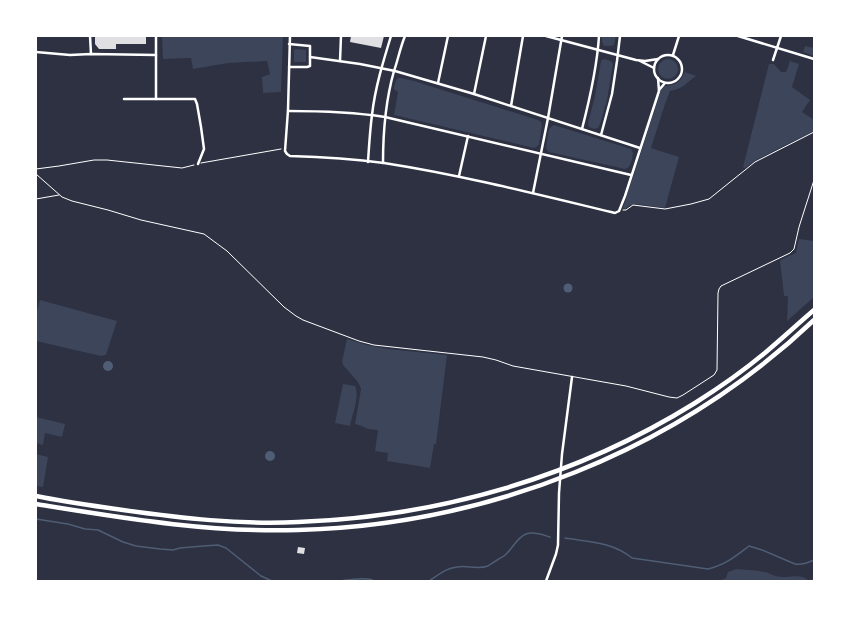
<svg xmlns="http://www.w3.org/2000/svg" width="850" height="617" viewBox="0 0 850 617" font-family="'Asap Condensed',sans-serif">
	<rect width="100%" height="100%" fill="#2d3142"/>
	<g fill="#3c4559">
		<polygon points="162,36 283,36 281,92 263,93 262,77 270,74 267,61 228,63 193,69 191,58 163,59"/>
		<polygon points="602,36 616,36 614,45 611,46 604,46 602,42"/>
		<polygon points="805,46 814,48 814,56 803,52"/>
		<polygon points="295,49 306,50 306,62 294,62 294,51"/>
		<circle cx="668" cy="69" r="10"/>
		<polygon points="604,59 611,61 613,64 607,100 600,124 598,128 594,129 589,127 588,123 595,96 601,61"/>
		<polygon points="790,61 799,64 792,87 810,100 802,112 814,120 814,131 756,160 745,168 743,167 769,64 774,64 781,72 786,72"/>
		<path d="M685 72 696 76C686 83 683 89 670 91L665 104 651 148 679 157 665 208 637 204 630 205 625 209 623 208 662 87C666 85 668 86 672 85 679 83 682 78 685 72Z"/>
		<path d="M398 78H401L414 81 538 120 541 122 542 125 539 145 536 147 534 148 394 115 398 92 394 89C394 86 395 81 398 78Z"/>
		<path d="M554 125 631 149 633 153C632 159 631 168 625 169L549 152 547 150 546 147 549 129 552 126Z"/>
		<polygon points="799,239 814,241 814,297 787,321 788,296 784,296 780,260 796,253"/>
		<polygon points="40,300 117,321 106,355 101,356 36,341 36,315"/>
		<polygon points="347,339 367,345 388,349 447,355 436,444 434,444 430,468 387,461 388,453 375,451 378,430 368,429 362,426 355,424 361,389 358,382 343,365 342,361 345,348"/>
		<path d="M343 384 355 386C360 397 352 415 350 426L335 423Z"/>
		<polygon points="36,417 65,424 62,437 45,433 43,445 36,443"/>
		<polygon points="36,454 48,457 43,487 36,486"/>
		<path d="M736 569C745 570 756 570 765 572 772 574 775 577 783 577 792 577 801 574 808 580L814 579V581H719L726 578 728 572Z"/>
	</g>
	<g fill="#4f5d75">
		<circle cx="568" cy="288" r="4.5"/>
		<circle cx="108" cy="366" r="5"/>
		<circle cx="270" cy="456" r="5"/>
	</g>
	<g fill="none" stroke-linecap="round" stroke-linejoin="round">
		<g stroke="#4f5d75" stroke-width="1.5">
			<polyline points="36,519 68,524 85,529 98,530 123,542 136,546 160,549 173,550 180,548 203,546 218,545 226,548 261,576 272,581"/>
			<path d="M565 538C590 542 612 542 632 558L708 569C725 565 736 556 749 546L762 550 795 564C802 565 807 563 814 560"/>
			<path d="M340 581C348 580 367 576 374 581"/>
			<path d="M429 581C438 575 446 568 457 567 467 565 477 570 488 566 491 564 500 558 504 556 512 550 516 538 526 534 534 531 543 535 550 537"/>
		</g>
	</g>
	<g fill="#e0e0e3">
		<polygon points="95,36 146,36 146,44 116,44 116,49 99,49 95,44"/>
		<polygon points="351,36 384,36 381,48 350,42"/>
		<polygon points="298,547 305,548 304,554 297,553"/>
	</g>
	<g fill="none" stroke-linecap="round" stroke-linejoin="round">
		<g stroke="#fff" stroke-width="1">
			<polyline points="201,163 281,149"/>
			<polyline points="36,169 59,166 94,160 107,160 182,168 194,165"/>
			<polyline points="623,210 626,210 633,205 665,209 691,204 709,199 755,162 814,132"/>
		</g>
		<g stroke="#fff" stroke-width="1">
			<polyline points="36,174 62,197 72,201 108,210 141,220 204,234 227,251 284,307 296,316 303,320 359,341 374,345 483,357 496,360 513,366 626,386 669,397 677,398 683,395 714,375 717,370 718,293 719,289 721,286 790,253 794,249 799,227 814,180"/>
			<polyline points="36,199 59,195"/>
		</g>
		<g stroke="#fff" stroke-width="2.5">
			<polyline points="90,36 91,54"/>
			<path d="M290 36 288 110 285 151 287 154 290 156C321 157 353 159 384 163 461 175 536 194 611 212L615 213 619 211 625 196 659 91 658 78"/>
			<polyline points="546,36 636,60 645,61 658,59"/>
			<polyline points="738,36 814,59"/>
			<polyline points="36,52 70,55 91,54 156,55"/>
			<circle cx="668" cy="69" r="14"/>
			<polyline points="673,55 679,36"/>
			<polyline points="310,57 360,64 395,71 474,94 640,148"/>
			<polyline points="773,60 781,36"/>
			<polyline points="340,61 341,36"/>
			<polyline points="640,61 654,68"/>
			<polyline points="289,67 307,67 310,66 310,46 289,44"/>
			<polyline points="438,83 448,36"/>
			<polyline points="659,90 665,83"/>
			<polyline points="474,94 486,36"/>
			<polyline points="124,99 195,99 197,104 201,127 204,149 198,164"/>
			<polyline points="156,99 156,36"/>
			<polyline points="511,106 523,36"/>
			<path d="M288 111C320 111 353 112 385 117L631 175"/>
			<path d="M582 129C590 98 597 68 599 36"/>
			<polyline points="601,135 612,94 617,61 620,36"/>
			<path d="M368 162C369 146 370 130 372 115 375 88 383 62 391 36"/>
			<path d="M383 163C383 134 386 99 394 71 398 60 400 48 405 36"/>
			<polyline points="459,176 468,136"/>
			<polyline points="533,193 548,118 562,36"/>
			<polyline points="546,581 556,554 558,545 559,493 562,454 572,377"/>
		</g>
		<g stroke="#fff" stroke-width="4.5">
			<path d="M36 496C65 502 94 506 123 510 181 518 240 525 298 522 439 517 576 477 695 403 722 386 749 367 773 346 787 334 800 322 814 310"/>
			<path d="M36 504C123 518 210 533 298 530 487 525 676 451 814 320"/>
		</g>
	</g>
	<rect width="850" height="617" fill="none" stroke="#ffffff" stroke-width="74"/>
</svg>
